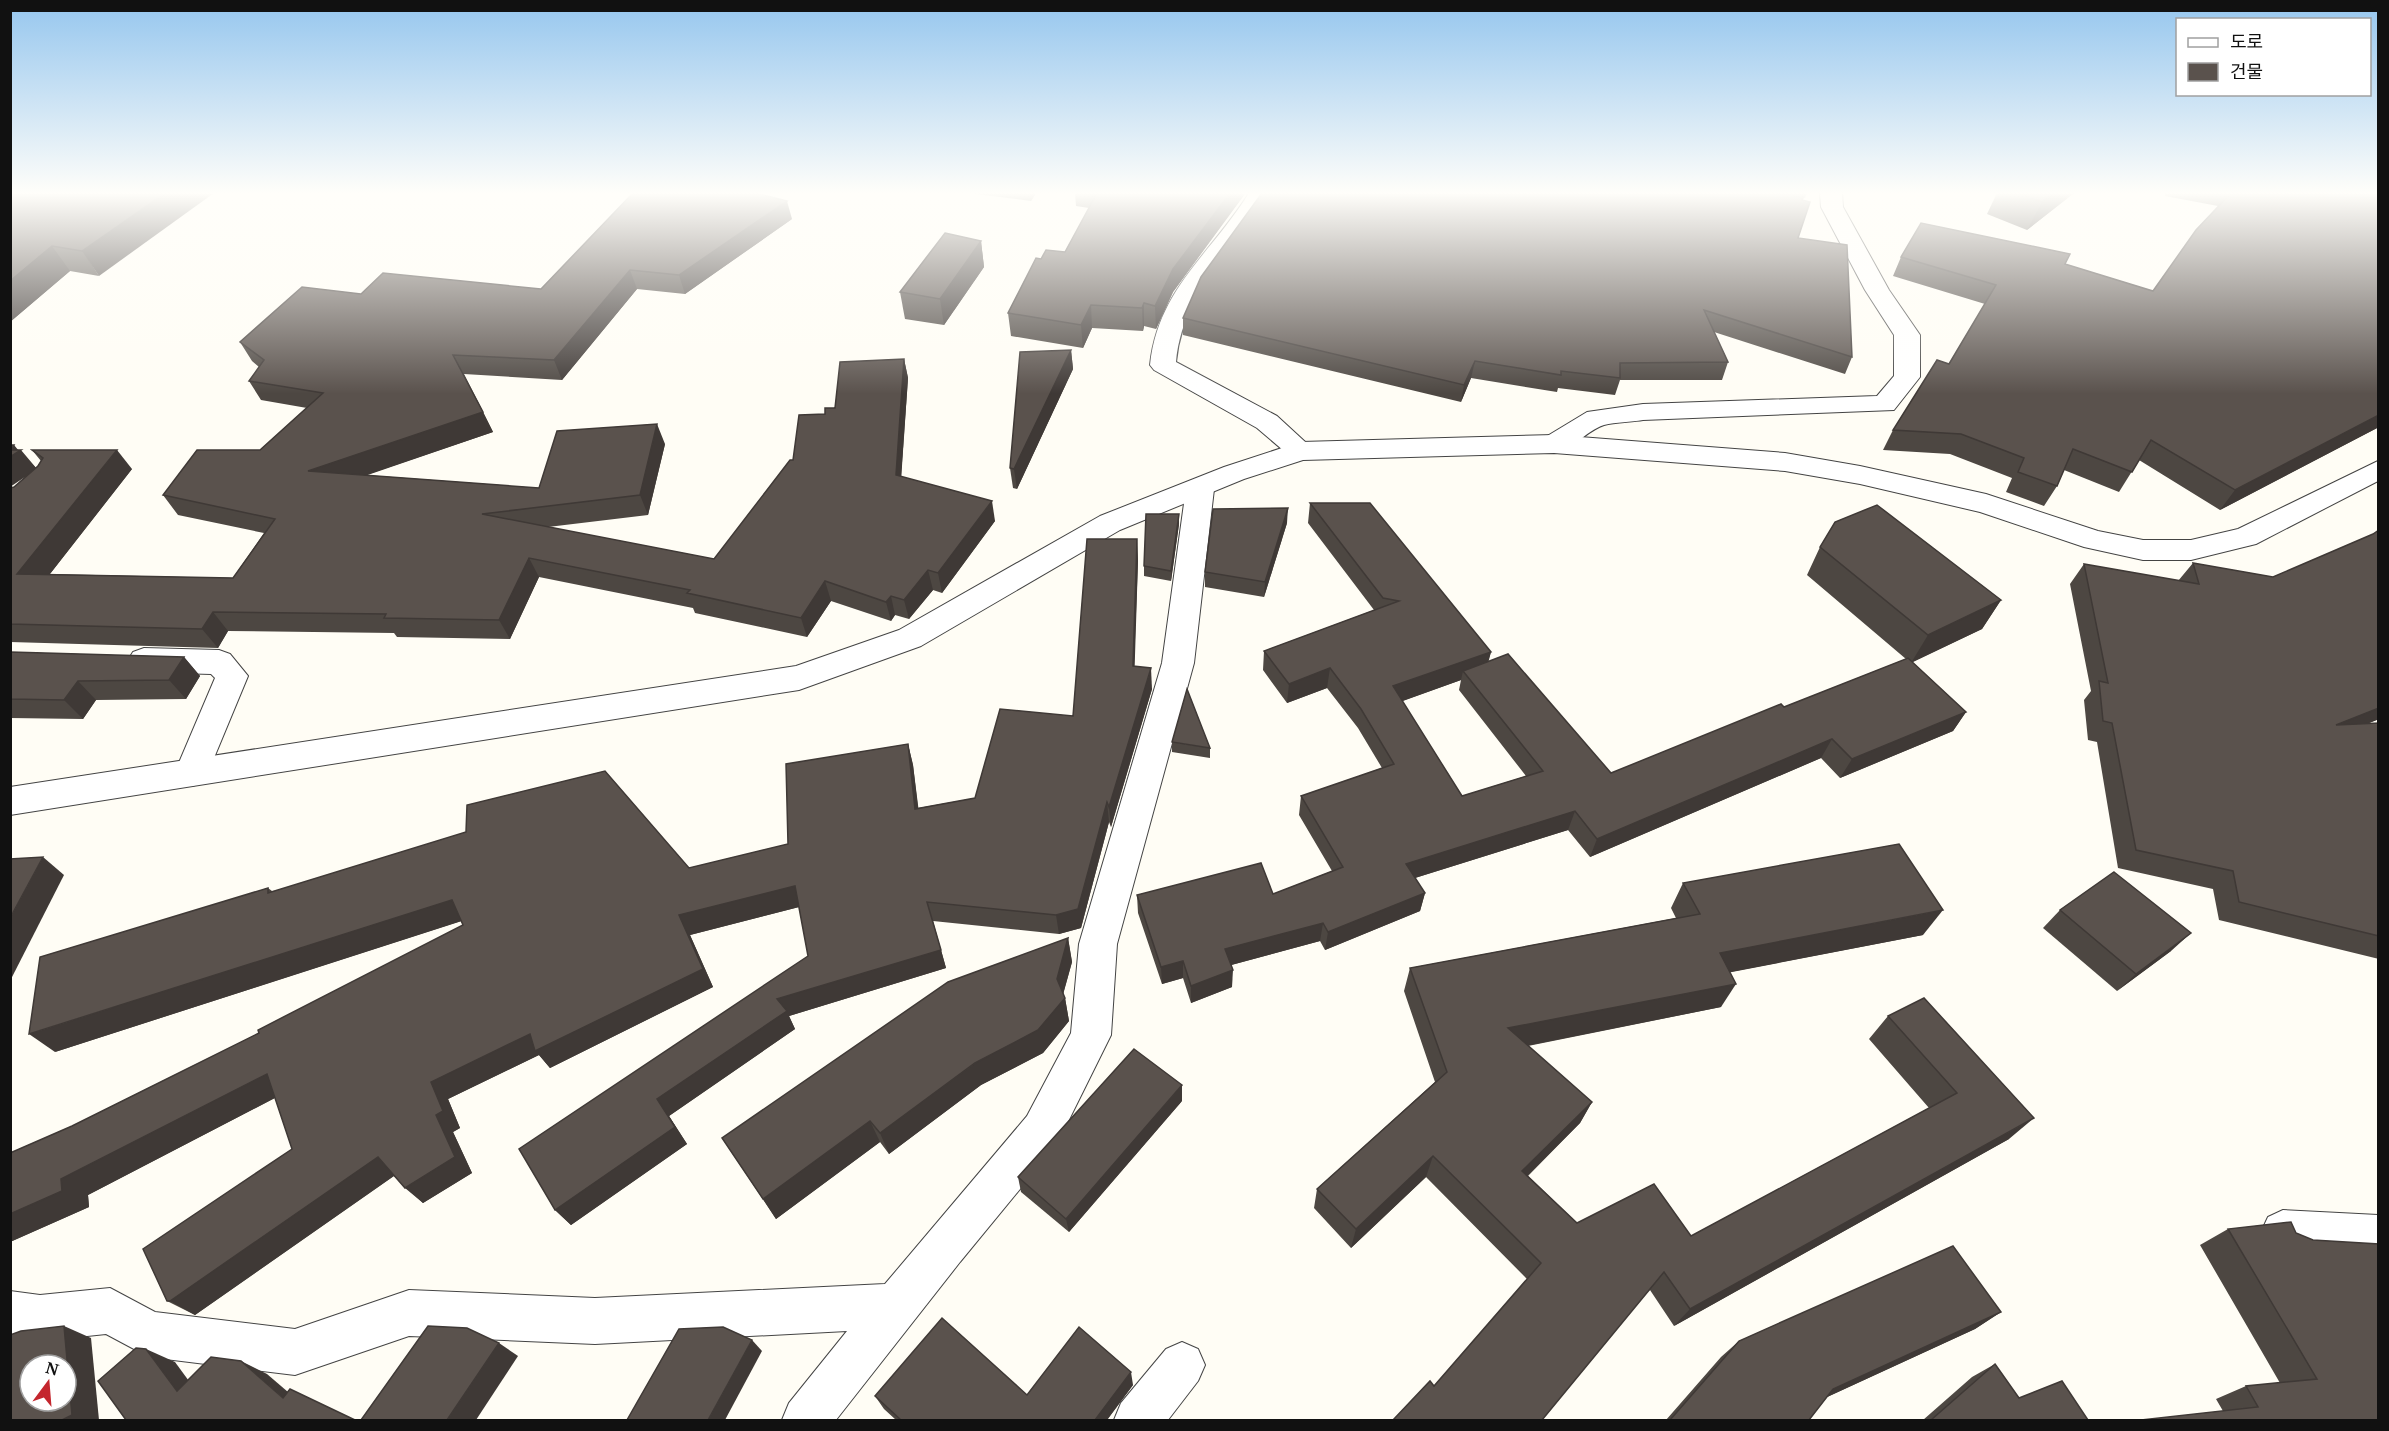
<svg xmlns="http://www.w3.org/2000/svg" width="2389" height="1431" viewBox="0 0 2389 1431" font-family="'Noto Serif','Noto Sans KR',serif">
	<rect width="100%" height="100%" fill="#fffdf5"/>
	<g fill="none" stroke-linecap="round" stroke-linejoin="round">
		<g stroke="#444" stroke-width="2">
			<g id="minor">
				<path d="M1249 193H1271C1236 250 1182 292 1176 362L1277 416 1315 451 1311 457 1301 460 1291 457 1257 428 1154 370 1150 365C1158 289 1211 254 1249 193Z"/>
				<path d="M1820 193H1842L1843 207 1889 290 1920 335V377L1894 410 1643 420C1631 422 1616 422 1604 425 1582 432 1570 457 1544 450L1540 444 1544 438 1587 412 1643 404 1877 396 1894 376V335L1865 290 1821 207Z"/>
				<polygon points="1200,480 1210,482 1214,489 1194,663 1117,944 1111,1035 1057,1144 960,1262 836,1420 782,1420 789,1403 847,1331 595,1344 409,1336 295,1375 149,1357 106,1334 40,1341 10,1337 10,1291 40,1295 110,1288 155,1312 295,1329 409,1290 595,1298 885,1284 1027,1116 1071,1033 1079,944 1162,663 1186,489 1190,482"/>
				<polygon points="144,648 219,650 230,654 248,676 204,782 192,786 180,782 175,772 215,678 211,674 144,672 133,668 128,660 133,652"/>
				<polygon points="2283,1210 2378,1215 2378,1259 2283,1254 2268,1247 2261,1232 2268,1217"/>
				<polygon points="1182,1342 1198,1349 1205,1365 1198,1381 1168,1420 1114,1420 1121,1403 1166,1349"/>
			</g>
		</g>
		<g stroke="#444" stroke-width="2">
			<polygon id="tertiary" points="1554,435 1785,453 1860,466 1986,494 2098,531 2143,540 2191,540 2238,529 2378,461 2378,481 2256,544 2191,560 2143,560 2084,547 1980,512 1860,484 1785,471 1554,453 1303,460 1244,479 1120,530 921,646 799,690 10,815 10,787 796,666 899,630 1100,516 1224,467 1291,445 1301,442"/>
		</g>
		<use href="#minor" fill="#fff" fill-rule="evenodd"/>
		<use href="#tertiary" fill="#fff" fill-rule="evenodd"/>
	</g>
	<g fill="#4d4742" fill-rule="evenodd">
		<polygon points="10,193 47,193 99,276 70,271 10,322"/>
		<polygon points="968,193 1036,193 1031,201"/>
		<polygon points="1075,193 1245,193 1173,292 1156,329 1144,326 1143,331 1092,328 1083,348 1011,336 1008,313 1041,259 1065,252 1089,208 1076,206"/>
		<polygon points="1785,193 1807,193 1805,198"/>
		<polygon points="1997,193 2074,193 2027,230 1987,214"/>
		<polygon points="2165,193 2379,193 2379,427 2220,510 2139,460 2119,492 2064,470 2057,486 2044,506 2006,492 2012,478 1950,454 1883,450 1893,430 1949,364 1985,304 1893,276 1901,257 2065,264 2153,291 2218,206 2165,196"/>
		<polygon points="1802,200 1798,238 1852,357 1845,374 1714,332 1728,362 1722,380 1620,380 1615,395 1558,388 1557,392 1471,378 1461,402 1183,335 1183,318"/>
		<polygon points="792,219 685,294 637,289 562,380 464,374 493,432 366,475 539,488 665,444 648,515 548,527 714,559 793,460 825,414 904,359 908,378 901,477 995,521 942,593 933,590 909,619 895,615 891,621 831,601 807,637 695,613 693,608 539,577 510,639 397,637 394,633 228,631 218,648 10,642 10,488 14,487 25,477 18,450 36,468 41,461 32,450 132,469 50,574 233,578 264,533 178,515 163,495 260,450 307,408 261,400 249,381 259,367 252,361 240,342 361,294 541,289"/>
		<polygon points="981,241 984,267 944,325 905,319 900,292"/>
		<polygon points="1071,350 1073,369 1017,489 1013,488 1010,468"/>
		<path d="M1310 503 1491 652 1488 661 1611 773 1784 707 1906 659 1807 575 1820 547 2001 600 1982 629 1912 662 1966 712 1953 731 1840 778 1821 758 1590 857 1568 830 1415 878 1425 893 1420 911 1325 950 1320 941 1231 965 1232 987 1191 1003 1183 978 1162 984 1138 913 1137 895 1273 894 1332 871 1299 815 1301 796 1382 768 1358 728 1327 688 1287 703 1263 670 1264 651 1374 610 1308 523ZM1461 680 1459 690 1526 776 1462 796 1402 701Z"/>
		<polygon points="1287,523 1264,597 1205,587 1205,572"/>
		<polygon points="1179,524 1171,581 1144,576 1144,566"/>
		<polygon points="2373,534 2379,719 2367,724 2379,723 2379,959 2219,920 2213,889 2118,868 2097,742 2088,740 2084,700 2091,691 2070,584 2084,564 2178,581 2193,563 2273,577"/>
		<polygon points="1137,539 1138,561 1134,666 1152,689 1111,827 1109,822 1081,928 1059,934 933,921 946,968 789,1016 795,1029 669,1116 687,1144 571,1225 555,1210 808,956 799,907 690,935 713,987 550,1068 539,1055 448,1099 460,1128 453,1132 472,1173 423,1203 394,1176 195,1315 167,1301 292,1149 275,1098 88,1195 89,1207 10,1242 10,1153 72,1126 259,1033 463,925 461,921 55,1052 268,888 272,891 689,868 788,844 908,744 913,765 918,808 975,798 1073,716"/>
		<polygon points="10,652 184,657 200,676 186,699 96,700 83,719 10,718"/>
		<polygon points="1172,742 1210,748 1210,758 1172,752"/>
		<polygon points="1683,883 1923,935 1730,972 1721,1007 1528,1046 1592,1102 1580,1123 1528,1176 1577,1223 1691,1236 1929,1108 1869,1039 1888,1016 2009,1139 1674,1326 1650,1290 1434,1386 1527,1279 1426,1177 1351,1248 1314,1208 1317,1189 1435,1082 1404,991 1410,968 1676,918 1671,908"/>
		<polygon points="2060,910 2171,951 2117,991 2043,928"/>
		<polygon points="1068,938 1072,962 1063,994 1065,998 1069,1021 1043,1053 981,1085 889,1154 880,1142 776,1219 722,1138"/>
		<polygon points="1182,1101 1069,1232 1021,1192 1018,1177"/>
		<polygon points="2228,1229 2296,1233 2313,1240 2379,1420 2223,1411 2216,1399 2246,1386 2280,1383 2200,1245"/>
		<polygon points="2001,1312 1975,1329 1827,1397 1809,1420 1666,1420 1721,1357 1739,1341"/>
		<polygon points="1995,1364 2019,1398 2088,1420 1923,1420 1972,1377"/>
		<polygon points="1133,1385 1107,1420 896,1420 884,1409 875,1396 1027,1395"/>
	</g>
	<g fill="#3f3936">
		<polygon points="16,193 47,193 15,195"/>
		<polygon points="165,193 214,193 99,276 82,251"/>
		<polygon points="1030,193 1036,193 1031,201"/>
		<polygon points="1230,193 1245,193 1245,194 1173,292 1156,329 1155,306 1173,269"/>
		<polygon points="2053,193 2074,193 2027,230 2042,202"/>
		<polygon points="787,201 792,219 685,294 679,275"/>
		<polygon points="981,241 984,267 944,325 940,299"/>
		<polygon points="52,246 70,271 10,322 10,281"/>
		<polygon points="630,270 637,289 562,380 554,360"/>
		<polygon points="1144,303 1144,326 1143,331 1142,308"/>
		<polygon points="1091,305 1092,328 1083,348 1081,325"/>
		<polygon points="1071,350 1073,369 1017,489 1014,469"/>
		<polygon points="904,359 908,378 900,495 896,475"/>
		<polygon points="1475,361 1471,378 1461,402 1464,385"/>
		<polygon points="483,412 493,432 321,491 308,471"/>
		<polygon points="2379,415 2379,427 2220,510 2235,490"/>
		<polygon points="657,424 665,444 648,515 640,495"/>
		<polygon points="14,445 19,451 21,450 37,469 10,487 11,450"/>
		<polygon points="117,450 132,469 35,593 17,574"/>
		<polygon points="992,501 995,521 942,593 938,573"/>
		<polygon points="1288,508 1287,523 1264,597 1265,582"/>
		<polygon points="1179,514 1179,524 1171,581 1171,571"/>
		<polygon points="1137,539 1138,561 1134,687 1133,666"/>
		<polygon points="529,558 539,577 510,639 499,620"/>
		<polygon points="928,570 933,590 909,619 904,600"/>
		<polygon points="825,581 831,601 807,637 801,618"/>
		<polygon points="891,596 895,615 891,621 886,602"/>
		<polygon points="2001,600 1982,629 1911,663 1928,635"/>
		<polygon points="213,612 228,631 218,648 202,629"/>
		<polygon points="1491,652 1486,671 1463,671 1461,680 1389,706 1393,686"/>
		<polygon points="184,657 200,676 186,699 169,680"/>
		<polygon points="1151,668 1152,689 1111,827 1109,807"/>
		<polygon points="1330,668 1327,688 1287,703 1289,684"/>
		<polygon points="78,681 96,700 83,719 64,700"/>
		<polygon points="2379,708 2379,719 2316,744 2336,725"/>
		<polygon points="1966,712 1953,731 1840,778 1852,759"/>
		<polygon points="1832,739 1821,758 1590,857 1597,839"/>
		<polygon points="908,744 913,765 921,829 915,809"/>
		<polygon points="1107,802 1109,822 1081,928 1059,934 1056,915"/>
		<polygon points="1575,811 1568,830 1402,882 1406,864"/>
		<polygon points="43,857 64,875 10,981 10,918"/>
		<polygon points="795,886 803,906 690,935 713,987 550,1068 539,1055 448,1099 460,1128 453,1132 472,1173 423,1203 405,1188 436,1115 431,1082 530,1034 679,915"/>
		<polygon points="1425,893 1420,911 1325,950 1328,932"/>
		<polygon points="452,900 468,919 55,1052 29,1034"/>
		<polygon points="1943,910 1923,935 1706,977 1720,953"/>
		<polygon points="1323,923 1320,941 1224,967 1225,949"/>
		<polygon points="2191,933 2171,951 2117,991 2136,974"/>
		<polygon points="1068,938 1072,962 1061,1002 1057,979"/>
		<polygon points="941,950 946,968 789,1016 795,1029 669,1116 687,1144 571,1225 555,1210 657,1099 777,999"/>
		<polygon points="1183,961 1183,978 1162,984 1161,967"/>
		<polygon points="1233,970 1232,987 1191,1003 1191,986"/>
		<polygon points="1736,984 1721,1007 1500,1051 1508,1028"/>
		<polygon points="1065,998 1069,1021 1043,1053 981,1085 889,1154 880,1133"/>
		<polygon points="267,1074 288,1091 88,1195 89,1207 10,1242 10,1214 61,1179"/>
		<polygon points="1182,1085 1182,1101 1069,1232 1066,1219"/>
		<polygon points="1592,1102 1580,1123 1512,1191 1522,1171"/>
		<polygon points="2034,1118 2009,1139 1674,1326 1690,1309"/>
		<polygon points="870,1121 880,1142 776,1219 763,1199"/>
		<polygon points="1433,1156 1426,1177 1351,1248 1356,1229"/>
		<polygon points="378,1157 398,1173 195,1315 170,1301"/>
		<polygon points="2001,1312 1975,1329 1812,1404 1833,1389"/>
		<polygon points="64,1326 91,1338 99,1420 62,1420"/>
		<polygon points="752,1340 762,1351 725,1420 708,1420"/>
		<polygon points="499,1343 518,1356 476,1420 447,1420"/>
		<polygon points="146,1349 175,1362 205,1403 177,1391"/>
		<polygon points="241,1361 267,1374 309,1410 283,1398"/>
		<polygon points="1131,1372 1133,1385 1107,1420 1095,1420"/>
	</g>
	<g fill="#5a524d" stroke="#3f3936" stroke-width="1.5" fill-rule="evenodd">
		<polygon points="10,193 16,193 15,195 52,193 165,193 82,251 52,246 10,281"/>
		<polygon points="633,193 756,193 787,201 679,275 630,270 554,360 453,355 483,412 308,471 539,488 557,431 657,424 640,495 482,514 714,559 790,460 793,460 799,415 825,414 825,408 835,408 840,362 904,359 896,475 992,501 938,573 928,570 904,600 891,596 886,602 825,581 801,618 687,593 690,590 529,558 499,620 384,618 386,614 213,612 202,629 10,624 10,488 14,487 38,466 43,458 32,450 117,450 17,574 233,578 275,519 163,495 197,450 260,450 323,393 249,381 264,360 240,342 302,287 361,294 383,273 541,289"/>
		<polygon points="1097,193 1230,193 1173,269 1155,306 1144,303 1142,308 1091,305 1081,325 1008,313 1036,258 1041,259 1046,250 1065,252"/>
		<polygon points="1262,193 1783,193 1803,198 1802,200 1810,202 1798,238 1847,245 1852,357 1704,310 1728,362 1620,363 1620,378 1561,371 1561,375 1475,361 1464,385 1183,318 1201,277"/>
		<polygon points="2018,193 2053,193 2042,202"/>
		<polygon points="2231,193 2379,193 2379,415 2235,490 2151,440 2132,472 2073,449 2057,486 2018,472 2024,458 1961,434 1893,430 1937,360 1949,364 1996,285 1901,257 1921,223 2070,254 2065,264 2153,291 2196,230"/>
		<polygon points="945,233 981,241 940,299 900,292"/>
		<polygon points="1071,350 1014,469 1010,468 1020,352"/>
		<polygon points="10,445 14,445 11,450 21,450 10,457"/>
		<polygon points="1310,503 1370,503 1491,652 1393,686 1462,796 1543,771 1463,671 1508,654 1611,773 1781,704 1784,707 1908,658 1966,712 1852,759 1832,739 1597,839 1575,811 1406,864 1425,893 1328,932 1323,923 1225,949 1233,970 1191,986 1183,961 1161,967 1137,895 1261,863 1273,894 1343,867 1301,796 1394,764 1361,709 1330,668 1289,684 1264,651 1399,601 1383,598"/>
		<polygon points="1877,505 2001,600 1928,635 1820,547 1835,522"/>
		<polygon points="1288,508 1265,582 1205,572 1213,509"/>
		<polygon points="1146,514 1179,514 1171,571 1144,566"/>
		<polygon points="2379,530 2379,708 2336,725 2379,723 2379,936 2239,902 2233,871 2136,850 2112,723 2103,721 2099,681 2108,683 2084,564 2199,584 2193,563 2273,577 2373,534"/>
		<polygon points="1087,539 1137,539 1133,666 1151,668 1109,807 1107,802 1078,909 1056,915 927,902 941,950 777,999 787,1011 657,1099 675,1127 555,1210 519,1149 808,956 795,886 679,915 703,969 535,1051 530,1034 431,1082 443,1111 436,1115 455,1157 405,1188 378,1157 170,1301 167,1301 143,1249 292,1149 267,1074 61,1179 62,1191 10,1214 10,1153 72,1126 259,1033 258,1030 463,925 452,900 29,1034 40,957 268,888 268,893 466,832 467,805 605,771 689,868 788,844 786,764 908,744 915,809 975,798 1000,709 1073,716"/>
		<polygon points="10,652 184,657 169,680 78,681 64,700 10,699"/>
		<polygon points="1187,689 1210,748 1172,742"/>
		<polygon points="1899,844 1943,910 1720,953 1736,984 1508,1028 1592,1102 1522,1171 1577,1223 1654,1184 1691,1236 1957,1093 1888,1016 1924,998 2034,1118 1690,1309 1664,1272 1542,1420 1393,1420 1430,1381 1434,1386 1541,1263 1433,1156 1356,1229 1317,1189 1447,1072 1410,968 1700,914 1683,883"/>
		<polygon points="43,857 10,918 10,859"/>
		<polygon points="2114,872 2191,933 2136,974 2060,910"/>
		<polygon points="1068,938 1057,979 1065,998 1038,1030 975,1063 880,1133 870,1121 763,1199 722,1138 948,982"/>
		<polygon points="1134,1049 1182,1085 1066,1219 1018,1177"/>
		<polygon points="2291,1222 2296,1233 2313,1240 2379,1244 2379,1420 2141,1420 2258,1407 2246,1386 2317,1379 2228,1229"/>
		<polygon points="1953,1246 2001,1312 1833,1389 1809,1420 1670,1420 1739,1341"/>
		<polygon points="942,1318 1027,1395 1079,1327 1131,1372 1095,1420 901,1420 875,1396"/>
		<path d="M64 1326 72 1415 62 1420H10V1335L21 1331ZM30 1365H66V1401H30Z"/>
		<polygon points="428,1326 467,1328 499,1343 447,1420 361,1420"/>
		<polygon points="723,1327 752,1340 708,1420 627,1420 679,1329"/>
		<polygon points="136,1348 146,1349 177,1391 211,1357 241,1361 283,1398 290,1389 355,1420 126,1420 98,1381"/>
		<polygon points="1995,1364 2019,1398 2062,1381 2088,1420 1931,1420"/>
	</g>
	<linearGradient id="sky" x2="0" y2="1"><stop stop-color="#95c6ee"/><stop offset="0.49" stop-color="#fffefa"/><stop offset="1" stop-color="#fffefa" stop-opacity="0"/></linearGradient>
	<rect width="2389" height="394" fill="url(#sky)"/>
	<rect width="2389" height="1431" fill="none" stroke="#111111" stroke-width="24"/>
	<rect x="2176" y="18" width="195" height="78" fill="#ffffff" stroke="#a0a0a0" stroke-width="1.5"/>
	<rect x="2188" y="38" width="30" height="9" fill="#ffffff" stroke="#a0a0a0" stroke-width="1.5"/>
	<text x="2230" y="48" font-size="18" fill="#111111">도로</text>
	<rect x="2188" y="63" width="30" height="18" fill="#5a524d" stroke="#a0a0a0" stroke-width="1.5"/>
	<text x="2230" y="78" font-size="18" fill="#111111">건물</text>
	<g transform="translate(48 1383) rotate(16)"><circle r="28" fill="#ffffff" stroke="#a0a0a0" stroke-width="1.5"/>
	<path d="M0-4.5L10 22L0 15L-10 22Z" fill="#c4262e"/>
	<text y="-9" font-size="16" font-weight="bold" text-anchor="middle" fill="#111111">N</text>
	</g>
</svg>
